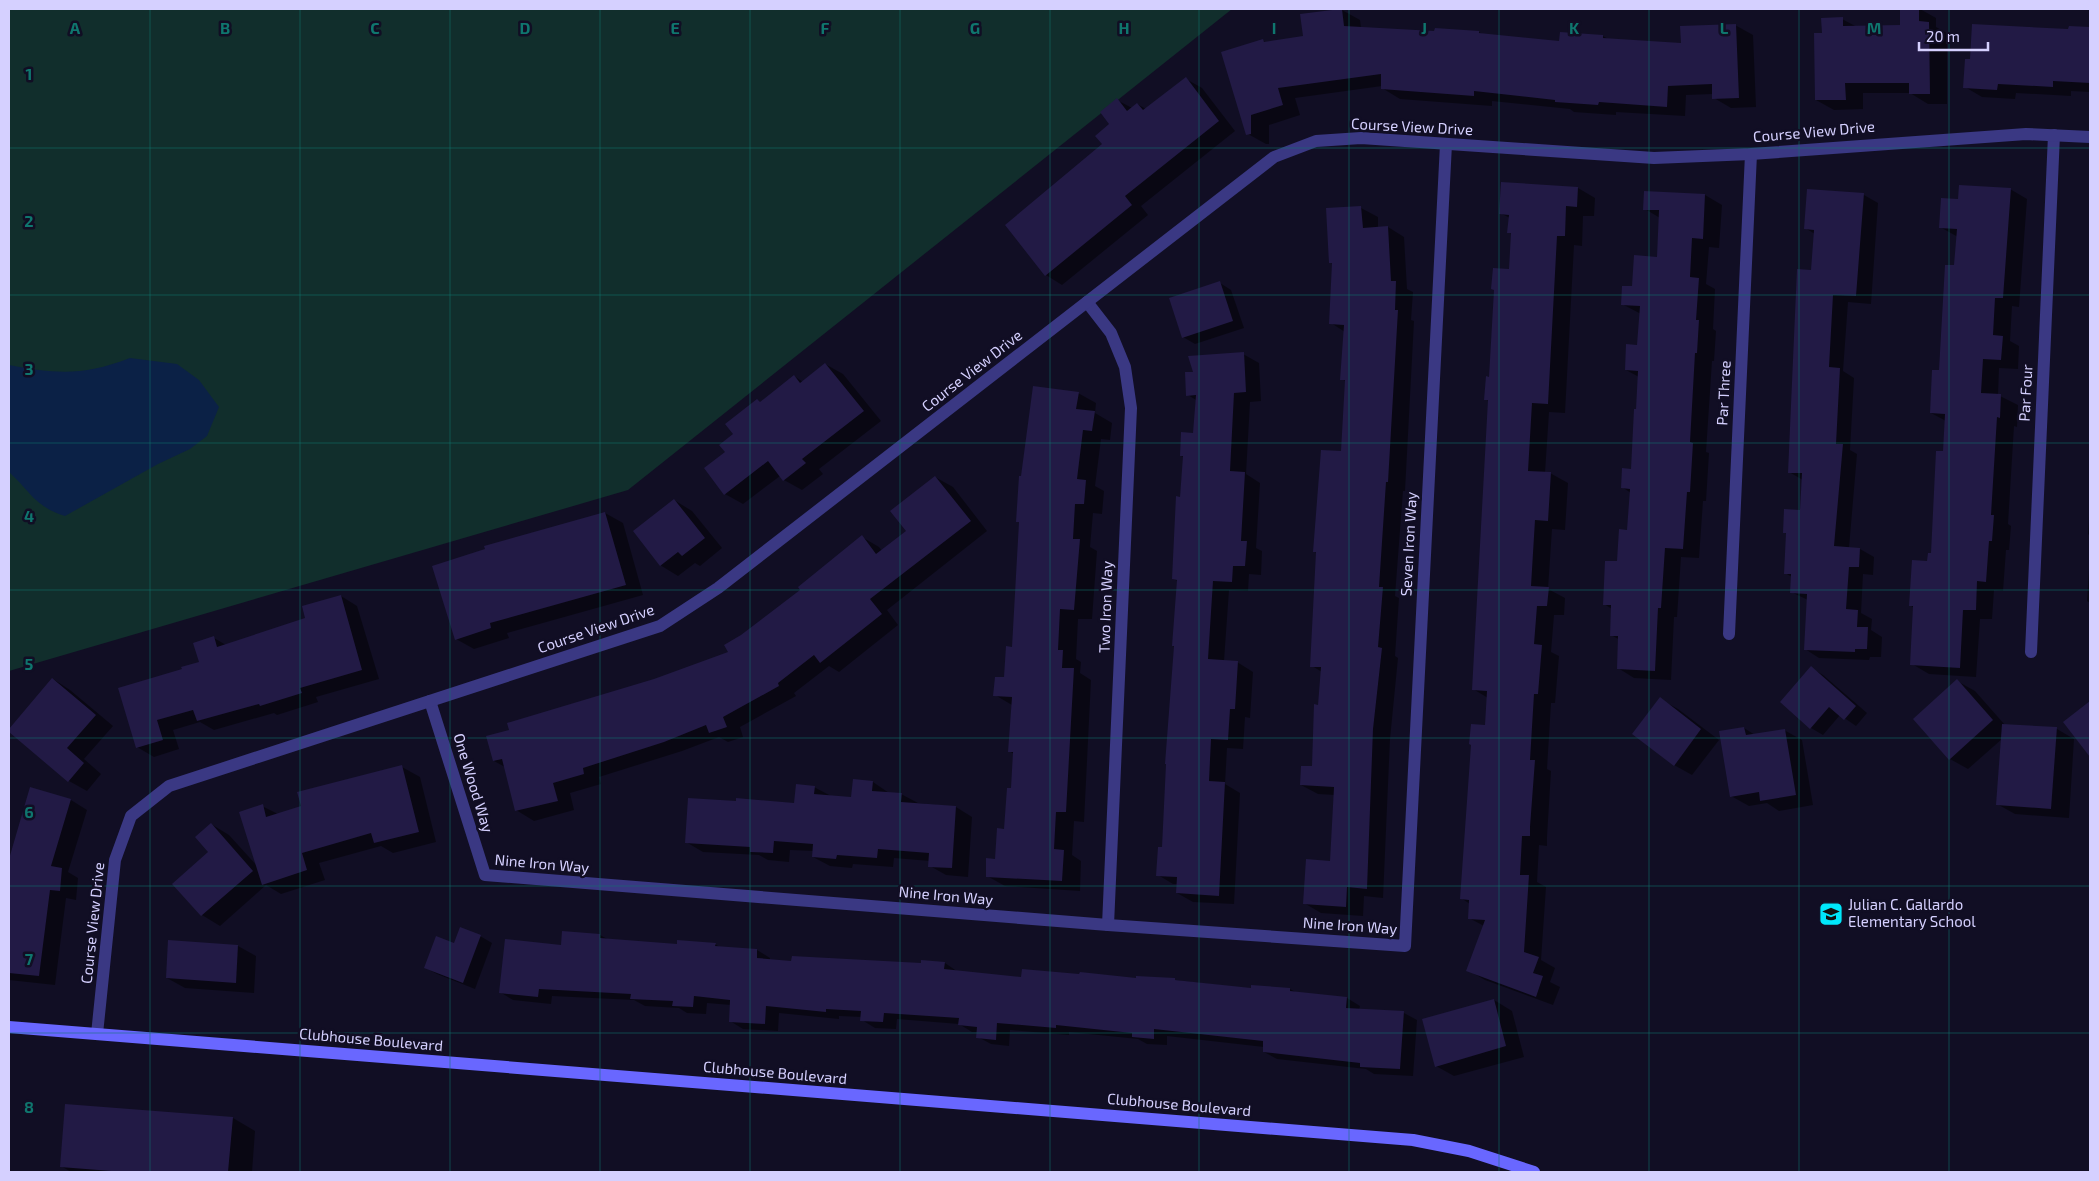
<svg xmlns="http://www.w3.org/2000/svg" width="2099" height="1181" viewBox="0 0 2099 1181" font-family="'Exo 2',sans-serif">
	<rect width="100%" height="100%" fill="#110e24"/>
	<polygon fill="#112e2c" points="9,9 1232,9 628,490 9,671"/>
	<path fill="#0b2146" d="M130 358 177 364 199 380 219 407 207 436 190 449 158 464 65 516C35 507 30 491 9 472V365C57 374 83 376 130 358Z"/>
	<g fill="#0007">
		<polygon points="1901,9 1920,9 1936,18 1936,27 1947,33 1947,104 1928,104 1910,93 1863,93 1863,109 1834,110 1816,100 1823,34 1842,19 1857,27 1901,26"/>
		<polygon points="1342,10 1360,20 1361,28 1435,33 1479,32 1482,34 1560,43 1603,36 1608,39 1682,44 1735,25 1753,35 1756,107 1731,108 1714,98 1713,94 1686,95 1685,116 1616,112 1616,115 1574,112 1570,109 1492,101 1492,106 1400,99 1382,88 1382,86 1295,98 1300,115 1269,125 1269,144 1266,144 1248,134 1263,41 1267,43 1304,38"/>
		<polygon points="2070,27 2090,28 2090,92 2071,91 2071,96 2016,93 2015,99 1982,97 1965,87 1971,60 2070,31"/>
		<polygon points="1186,79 1202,88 1235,131 1141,206 1148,215 1062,285 1046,275 1103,144 1111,124 1117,100 1132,108 1137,104 1146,109"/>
		<polygon points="1578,188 1595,198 1594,216 1583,216 1582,246 1574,245 1565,413 1549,412 1545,473 1550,473 1568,483 1565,530 1552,529 1548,589 1565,598 1564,615 1554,615 1551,652 1559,656 1555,703 1551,703 1547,769 1551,771 1547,837 1547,846 1539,845 1537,882 1546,887 1541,960 1555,968 1550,982 1560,987 1553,1005 1485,980 1468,970 1484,926 1469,918 1470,904 1461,898 1472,745 1487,726 1488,698 1473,689 1489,401 1485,399 1510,271 1513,235 1509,232 1510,218 1500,213"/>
		<polygon points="2010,189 2027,199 2019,307 2012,306 2010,341 2019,346 2018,369 1999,368 1998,395 2018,405 2017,427 2014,426 2008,524 2011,526 2009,550 2006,550 2003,591 1994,590 1992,619 1980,619 1976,677 1929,674 1912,664 1914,608 1910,605 1932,554 1944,453 1946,421 1931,413 1940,372 1955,267 1958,237 1940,227 1959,200"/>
		<polygon points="1646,192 1705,195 1722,205 1719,248 1709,247 1706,284 1715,289 1713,329 1716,331 1714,361 1712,361 1706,452 1709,453 1706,501 1703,501 1699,558 1681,557 1677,617 1674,617 1671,680 1634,678 1618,668 1620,640 1611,635 1612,609 1604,604 1628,531 1631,493 1622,487 1632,470 1639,377 1626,370 1638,346 1641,314 1622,304 1633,287 1658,258 1660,218 1645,209"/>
		<polygon points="1864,195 1878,203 1871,304 1848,302 1843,371 1854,378 1850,450 1857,454 1849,548 1860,549 1874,557 1873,575 1863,574 1861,613 1872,619 1871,630 1882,637 1881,657 1870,657 1869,660 1819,658 1805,649 1808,600 1791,592 1792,577 1785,573 1787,534 1784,532 1801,511 1803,480 1789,472 1813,271 1815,234 1805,228"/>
		<polygon points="1361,208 1378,217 1378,228 1388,227 1404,237 1407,289 1413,292 1411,320 1414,321 1405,491 1403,491 1395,596 1399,598 1395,656 1398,658 1390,739 1383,898 1364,896 1363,916 1321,913 1304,903 1331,862 1335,795 1318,794 1301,785 1313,767 1322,672 1312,666 1318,554 1314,551 1342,452 1347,382 1342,379 1345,332 1331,323 1333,264 1330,262"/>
		<polygon points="1220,283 1231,290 1244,328 1195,344 1183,337"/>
		<polygon points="1243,354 1259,363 1261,401 1250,402 1246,474 1260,483 1256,548 1262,551 1261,575 1249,574 1248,591 1229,590 1224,661 1237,662 1253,672 1250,718 1245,717 1243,749 1227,748 1225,784 1240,793 1234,904 1193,902 1177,893 1178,884 1173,884 1158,875 1163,848 1175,647 1173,646 1178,581 1173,579 1184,457 1181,456 1194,434 1196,400 1188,395 1195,373"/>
		<polygon points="825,364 843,374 881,421 819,469 823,474 802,490 784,480 780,476 743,504 725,494 726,452 735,434 761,403 794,376 803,382"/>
		<polygon points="1078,393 1096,403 1095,413 1112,423 1110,440 1101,439 1095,486 1104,491 1102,514 1093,513 1090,547 1097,551 1092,619 1078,619 1076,659 1081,662 1080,673 1091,680 1084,822 1074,821 1072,855 1081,861 1080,891 1005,886 987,876 996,860 1005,830 1012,790 1014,754 1009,751 1012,705 995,695 1005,679 1013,648 1021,523 1017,521 1022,477"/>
		<polygon points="935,477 953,487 987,531 887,610 898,625 839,672 829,666 794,693 796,696 740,727 743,737 728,742 719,737 682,751 599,777 601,784 570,793 574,810 534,821 516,810 505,767 494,761 510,731 730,653 742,636 802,590 862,537 879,547 882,551 908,531"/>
		<polygon points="674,500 692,511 722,548 700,566 695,563 678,576 660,565"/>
		<polygon points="2090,501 2090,536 2088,534"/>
		<polygon points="605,513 623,523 643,595 507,633 509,638 474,649 456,639 486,550"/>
		<polygon points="2090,553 2090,603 2087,601"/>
		<polygon points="341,596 357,606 379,679 316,697 318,702 277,715 274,713 214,730 200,722 173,730 179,749 154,757 137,747 184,670 200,663 214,638 226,645 307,619"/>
		<polygon points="1811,668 1823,675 1867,713 1856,726 1840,715 1823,735 1811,728 1782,702"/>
		<polygon points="53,679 70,690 113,726 84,759 101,774 87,791 69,781"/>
		<polygon points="1957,681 1975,691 2005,725 2057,729 2074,739 2069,818 2015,814 1997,804 2002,739 1968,769 1950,759"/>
		<polygon points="1660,699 1678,709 1719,740 1692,775 1674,765"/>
		<polygon points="2090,702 2090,755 2065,722"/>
		<polygon points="1744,728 1755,735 1784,730 1802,740 1813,805 1779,811 1767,803 1749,806 1731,796"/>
		<polygon points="402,767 420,777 436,842 393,853 381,846 319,863 325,880 281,894 266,885 220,926 202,915 174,884 210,852 211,824 229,835 258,867 262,806 278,814 302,807"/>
		<polygon points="854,781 873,782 889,793 901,794 918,803 956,807 972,817 968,877 946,875 930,866 930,861 894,858 893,867 853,864 852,868 830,866 813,857 814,851 790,850 789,862 768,860 759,855 703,852 686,842 795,804 814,787 831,796 853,798"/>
		<polygon points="31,788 71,800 87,810 68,872 78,878 76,900 66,898 55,985 9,980 9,863"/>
		<polygon points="600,935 609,940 678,945 715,944 721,948 757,950 770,958 770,961 922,965 945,963 958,972 1022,978 1175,980 1252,989 1290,989 1297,993 1347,998 1360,1006 1359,1010 1404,1013 1417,1020 1413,1076 1374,1074 1366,1069 1277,1059 1264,1052 1264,1047 1167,1036 1167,1045 1147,1044 1138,1039 1069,1032 1069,1035 1010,1030 1009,1046 991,1044 978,1037 978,1032 972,1032 959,1024 897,1019 896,1029 875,1028 862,1020 862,1017 839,1016 839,1019 779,1013 778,1031 743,1029 730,1021 731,1005 707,1003 706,1014 687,1013 679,1008 645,1006 634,1000 552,996 551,1004 513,1000 500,992 562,946"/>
		<polygon points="480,936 492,943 475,989 437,974 426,968 455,944"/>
		<polygon points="169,941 238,946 256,956 254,993 185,988 167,978"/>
		<polygon points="1494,1000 1512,1011 1524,1057 1454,1076 1436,1066"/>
		<polygon points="233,1118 255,1131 252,1172 71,1172 61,1166"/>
	</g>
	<g fill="#221a45">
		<polygon points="1340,9 1342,9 1344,26 1434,31 1435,28 1479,31 1479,33 1559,41 1560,32 1603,35 1603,38 1681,43 1680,26 1736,24 1739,98 1712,99 1712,84 1668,86 1667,107 1599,102 1598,105 1555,102 1555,100 1474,91 1474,96 1381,89 1381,74 1278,88 1283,105 1251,115 1251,134 1246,135 1221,52 1263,39 1264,42 1303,36 1300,14"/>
		<polygon points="1900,9 1919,9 1919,21 1929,22 1930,94 1909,94 1909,83 1845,83 1846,100 1815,100 1814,33 1822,33 1821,18 1843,17 1843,26 1900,25"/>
		<polygon points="1972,24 2068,29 2069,26 2090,27 2090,83 2053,81 2053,87 1998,84 1997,90 1963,88 1965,59 1970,59"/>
		<polygon points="1186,77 1219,121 1125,196 1132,205 1045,276 1005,225 1102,144 1095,136 1109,124 1100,112 1117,98 1127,111 1137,103 1143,110"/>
		<polygon points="1501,182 1578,187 1577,207 1566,206 1565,236 1557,236 1548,404 1532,403 1528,471 1551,472 1548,521 1535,520 1531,586 1549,587 1547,606 1537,606 1534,644 1542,645 1538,694 1534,694 1530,760 1535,760 1530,827 1530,836 1522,836 1520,875 1529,875 1524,952 1539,957 1533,973 1543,976 1536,997 1466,971 1485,920 1468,919 1469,900 1460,899 1471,745 1469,744 1471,724 1485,725 1487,691 1472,690 1488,400 1484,400 1486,376 1489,377 1494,290 1491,289 1493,268 1509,269 1511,233 1507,233 1509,215 1499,214"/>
		<polygon points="1959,185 2011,188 2003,298 1995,298 1993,335 2003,336 2001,360 1983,359 1981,393 2001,394 2000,418 1997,417 1991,515 1994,515 1992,541 1989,541 1986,582 1977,581 1976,610 1963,610 1960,668 1910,665 1913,606 1909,606 1912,560 1927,561 1928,553 1931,553 1936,451 1943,451 1945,414 1930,413 1932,370 1939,370 1945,265 1954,265 1957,229 1939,228 1941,198 1958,199"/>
		<polygon points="1807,189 1864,193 1856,296 1833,295 1829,367 1840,368 1836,444 1843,444 1834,546 1860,548 1859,567 1849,567 1846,609 1858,610 1857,627 1868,627 1867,649 1855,649 1855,652 1804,650 1807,594 1790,593 1791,574 1784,574 1786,533 1783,533 1784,509 1800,510 1802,473 1788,473 1797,269 1811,270 1814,230 1804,229"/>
		<polygon points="1644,191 1705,194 1703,239 1692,238 1690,277 1699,278 1696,320 1699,320 1697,353 1695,353 1690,442 1693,443 1690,492 1687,492 1683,549 1665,548 1661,608 1658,608 1655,671 1617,669 1618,636 1610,636 1611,605 1603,605 1605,561 1617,561 1619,529 1627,530 1630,489 1621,488 1622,468 1631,469 1634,409 1636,409 1638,371 1625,370 1626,344 1637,345 1640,306 1621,305 1622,286 1632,286 1634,255 1657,257 1659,210 1643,210"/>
		<polygon points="1361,206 1363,228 1388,226 1391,281 1396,281 1395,310 1398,310 1388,482 1386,482 1379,587 1383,587 1378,647 1382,648 1373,729 1367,889 1347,887 1346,907 1303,904 1306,859 1330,861 1334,787 1300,785 1301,766 1312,766 1314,704 1318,705 1321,667 1310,667 1316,552 1313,552 1321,450 1341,451 1345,380 1340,380 1344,325 1329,324 1332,263 1329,263 1326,208"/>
		<polygon points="1220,281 1233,321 1182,338 1169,298"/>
		<polygon points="1244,352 1246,392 1234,393 1230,471 1245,472 1241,541 1247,541 1245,566 1233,566 1232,582 1213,581 1208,659 1238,661 1235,709 1230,709 1228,740 1211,739 1209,781 1225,782 1219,896 1176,893 1177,877 1156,876 1158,847 1162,847 1166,764 1165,764 1174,646 1172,646 1177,580 1172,579 1176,496 1180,497 1183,456 1180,456 1181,432 1193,433 1196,395 1186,396 1185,372 1193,372 1188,356"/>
		<polygon points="825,363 864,411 802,459 806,463 783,481 768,461 724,495 704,468 725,452 719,445 733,434 725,424 757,399 760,402 794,375 800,383"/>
		<polygon points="1033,386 1079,392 1076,409 1095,411 1092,431 1083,430 1077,479 1086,480 1084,504 1075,504 1073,539 1080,539 1074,610 1060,609 1058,650 1063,650 1062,668 1074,668 1066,812 1056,812 1054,849 1064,850 1062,881 986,877 986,858 995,859 997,828 1004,829 1007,788 1011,788 1013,752 1008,752 1012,697 993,696 995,677 1004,677 1006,646 1012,647 1019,522 1016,522 1019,476 1021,476"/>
		<polygon points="935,476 971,521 870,599 882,614 820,663 814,655 778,683 779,686 723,717 727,727 709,733 706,725 664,742 583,768 584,774 553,783 558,801 515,811 502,759 493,761 486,736 509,730 507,723 654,679 728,652 724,645 741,635 800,590 798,587 862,535 876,554 906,531 890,511"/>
		<polygon points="674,499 705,538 682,556 678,552 660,566 633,531"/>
		<polygon points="605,512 626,585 490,623 491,628 455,640 432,566 485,549 484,546"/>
		<polygon points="341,595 362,670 300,688 302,693 260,706 259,704 197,721 193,710 157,720 163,740 136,748 118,688 182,669 181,667 199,662 193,643 214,636 217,647 305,618 302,606"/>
		<polygon points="1811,666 1856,706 1844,720 1829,707 1810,729 1780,702"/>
		<polygon points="52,678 96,715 67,748 84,763 68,782 9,732 9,729"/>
		<polygon points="1957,679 1993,720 1949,760 1913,719"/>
		<polygon points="1660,697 1701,729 1674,766 1632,734"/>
		<polygon points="2090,701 2090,757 2063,722"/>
		<polygon points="2002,724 2057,727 2051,809 1996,805"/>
		<polygon points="1744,727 1746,735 1785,729 1796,795 1760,801 1759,792 1730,797 1719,731"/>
		<polygon points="402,765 419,832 374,843 371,833 302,853 307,870 262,885 239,812 263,804 266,817 301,806 297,792"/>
		<polygon points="853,779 873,781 872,791 902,793 901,802 956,806 952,868 928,867 929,853 878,849 877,858 837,855 836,859 812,857 813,844 774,841 773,853 750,852 750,847 685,843 688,798 736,801 736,798 794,803 796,784 815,786 814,794 851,797"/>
		<polygon points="30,787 71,799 51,866 62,868 60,891 50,890 39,976 9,973 9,859"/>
		<polygon points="211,823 253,871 201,916 172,884 208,852 195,837"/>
		<polygon points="460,927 481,935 463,983 424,968 436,936 454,943"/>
		<polygon points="562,931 600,934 600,938 677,944 677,940 716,943 715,946 757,949 757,958 791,961 792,956 921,963 921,960 945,962 944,969 1021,977 1022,969 1079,974 1080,972 1136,978 1136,976 1175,978 1175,980 1251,988 1251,985 1290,988 1290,991 1347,997 1346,1008 1404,1011 1400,1069 1360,1067 1360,1063 1263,1052 1263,1041 1154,1029 1154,1039 1132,1037 1132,1033 1056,1025 1056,1028 997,1023 996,1040 976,1038 977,1027 958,1025 959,1018 884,1013 883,1022 860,1021 861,1011 826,1009 826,1012 766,1006 765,1024 729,1022 730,1000 694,996 693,1007 672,1006 673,1001 630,999 631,994 539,989 538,997 499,993 505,939 561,945"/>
		<polygon points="168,940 238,945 236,983 166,978"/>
		<polygon points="1494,999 1506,1046 1435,1067 1422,1019"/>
		<polygon points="65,1104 233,1117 228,1172 124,1172 60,1167"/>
	</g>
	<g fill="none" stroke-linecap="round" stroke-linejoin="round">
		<g stroke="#3a3883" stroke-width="12">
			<polyline points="1087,302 1111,333 1125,367 1131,408 1108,925"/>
			<polyline points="1729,634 1751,154"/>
			<polyline points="2031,652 2054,135"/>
			<polyline points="430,701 485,875 1108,925 1405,946 1446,144"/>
			<polyline points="97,1034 115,860 131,816 169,786 660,626 718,588 1274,157 1316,141 1361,138 1654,158 1751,154 2026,134 2090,137"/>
		</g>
		<polyline stroke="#6967ff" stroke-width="12" points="9,1027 1413,1140 1469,1151 1534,1172"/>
	</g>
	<path fill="none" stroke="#0f766e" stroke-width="1" stroke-opacity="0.55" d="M150 9V1172M300 9V1172M450 9V1172M600 9V1172M750 9V1172M900 9V1172M1050 9V1172M1199 9V1172M1349 9V1172M1499 9V1172M1649 9V1172M1799 9V1172M1949 9V1172M9 148H2090M9 295H2090M9 443H2090M9 590H2090M9 738H2090M9 886H2090M9 1033H2090"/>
	<defs>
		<g id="school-square" transform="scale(1.25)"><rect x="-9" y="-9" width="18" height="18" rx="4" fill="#00e7fb" stroke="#110e24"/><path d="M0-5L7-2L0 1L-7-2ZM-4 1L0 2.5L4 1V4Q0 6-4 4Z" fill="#111"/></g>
	</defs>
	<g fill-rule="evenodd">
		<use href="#school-square" x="1831" y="914"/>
	</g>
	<g text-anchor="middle" stroke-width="5" stroke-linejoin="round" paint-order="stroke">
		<g font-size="15" fill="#d5d0ff" stroke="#110e24">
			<text transform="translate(1412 127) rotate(3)" y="5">Course View Drive</text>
			<text transform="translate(1814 132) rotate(-5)" y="5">Course View Drive</text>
			<text transform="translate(972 371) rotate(-38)" y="5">Course View Drive</text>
			<text transform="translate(1724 393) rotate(-87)" y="5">Par Three</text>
			<text transform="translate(2026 393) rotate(-87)" y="5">Par Four</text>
			<text transform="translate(1409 544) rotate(-87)" y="5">Seven Iron Way</text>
			<text transform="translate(1106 607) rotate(-88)" y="5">Two Iron Way</text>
			<text transform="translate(596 629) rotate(-19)" y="5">Course View Drive</text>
			<text transform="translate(473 783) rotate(73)" y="5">One Wood Way</text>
			<text transform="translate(542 864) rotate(5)" y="5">Nine Iron Way</text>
			<text transform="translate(946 896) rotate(5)" y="5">Nine Iron Way</text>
			<text transform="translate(93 923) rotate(-84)" y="5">Course View Drive</text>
			<text transform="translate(1350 926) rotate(4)" y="5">Nine Iron Way</text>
			<text transform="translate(371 1040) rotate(5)" y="5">Clubhouse Boulevard</text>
			<text transform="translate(775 1073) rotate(5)" y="5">Clubhouse Boulevard</text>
			<text transform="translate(1179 1105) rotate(5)" y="5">Clubhouse Boulevard</text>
		</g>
		<g font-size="15" fill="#d5d0ff" stroke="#110e24" text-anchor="start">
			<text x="1848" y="910">Julian C. Gallardo<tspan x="1848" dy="17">Elementary School</tspan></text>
		</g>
	</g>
	<g font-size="16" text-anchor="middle" font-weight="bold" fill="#0f766e" stroke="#110e24" stroke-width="5" stroke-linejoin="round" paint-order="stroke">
		<text x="75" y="34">A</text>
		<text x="225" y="34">B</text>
		<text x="375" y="34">C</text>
		<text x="525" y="34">D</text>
		<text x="675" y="34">E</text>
		<text x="825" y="34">F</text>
		<text x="975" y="34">G</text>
		<text x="1124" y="34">H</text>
		<text x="1274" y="34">I</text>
		<text x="1424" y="34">J</text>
		<text x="1574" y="34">K</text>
		<text x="1724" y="34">L</text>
		<text x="1874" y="34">M</text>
		<text x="29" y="80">1</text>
		<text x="29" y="227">2</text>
		<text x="29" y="375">3</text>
		<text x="29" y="522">4</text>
		<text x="29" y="670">5</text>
		<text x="29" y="818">6</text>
		<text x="29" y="965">7</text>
		<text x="29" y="1113">8</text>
	</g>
	<rect width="2099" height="1181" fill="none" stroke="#d5d0ff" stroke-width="20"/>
	<path d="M1919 42v8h69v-8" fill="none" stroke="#d5d0ff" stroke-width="2.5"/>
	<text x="1926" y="42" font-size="15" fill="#d5d0ff" stroke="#110e24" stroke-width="4" paint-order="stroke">20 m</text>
</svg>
